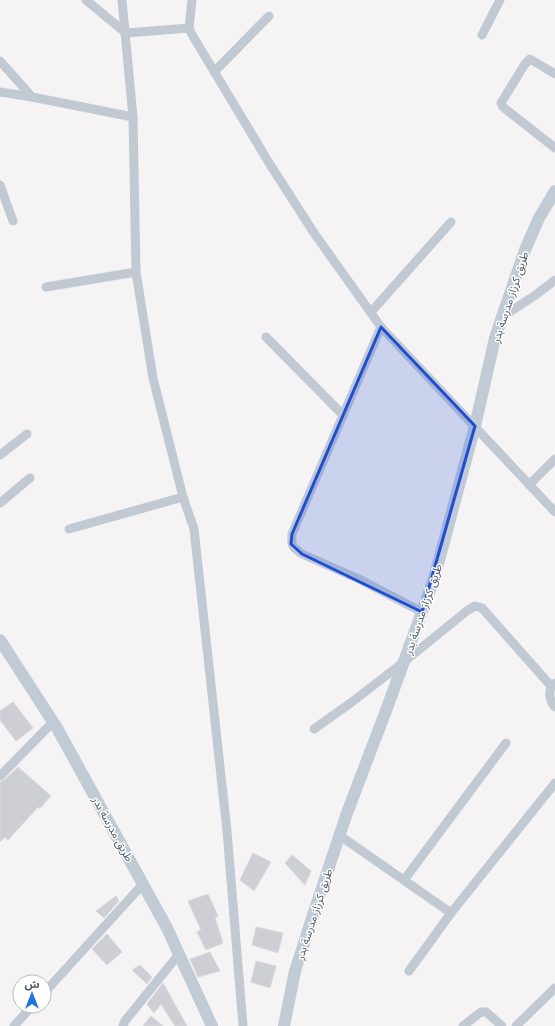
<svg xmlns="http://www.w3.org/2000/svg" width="555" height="1026" viewBox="0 0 555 1026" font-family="Jost,'Noto Sans Arabic',sans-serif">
	<rect width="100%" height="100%" fill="#f5f3f3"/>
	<g fill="#cdcfd5" stroke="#d7d9de">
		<polygon points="13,702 33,728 16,741 0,720 0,711"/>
		<polygon points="18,767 51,796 40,808 38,807 8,840 5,837 0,842 0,782 4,780"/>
		<polygon points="253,853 271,862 254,891 240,880"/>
		<polygon points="292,855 311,871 305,885 285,863"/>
		<polygon points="208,894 218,916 215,918 223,943 206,950 197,932 201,930 188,901"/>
		<polygon points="116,896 119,901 104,918 96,911"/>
		<polygon points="256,927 283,933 278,953 252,945"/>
		<polygon points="107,934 122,952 107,965 92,949"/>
		<polygon points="210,952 220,971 198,977 190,959"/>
		<polygon points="256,961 276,966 270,988 251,982"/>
		<polygon points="140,965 152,977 147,984 132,970"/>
		<polygon points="163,983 187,1026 175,1026 161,1004 154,1013 147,1004"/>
		<polygon points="151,1016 163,1026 143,1026"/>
	</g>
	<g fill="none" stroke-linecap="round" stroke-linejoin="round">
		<g stroke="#c1cad2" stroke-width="9">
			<polyline points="86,0 126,33 189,28 192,0"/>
			<polyline points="122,0 133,117 136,272 153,378 183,497 194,529 227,831 243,1026"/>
			<polyline points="189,28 191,33 271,166 314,233 381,327 555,512"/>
			<polyline points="482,35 500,0"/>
			<polyline points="0,61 32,97 133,117"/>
			<polyline points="214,72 269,16"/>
			<polyline points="555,74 530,59 525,64 501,103 503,107 555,148"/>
			<polyline points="0,92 32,97"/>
			<polyline points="0,185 13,221"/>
			<polyline points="46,287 136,272"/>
			<polyline points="371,312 451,222"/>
			<polyline points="502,317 537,294 555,280"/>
			<path d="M381 327 292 534C291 546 292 547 302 554L359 579 422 612"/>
			<polyline points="266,337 343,415"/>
			<polyline points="0,455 27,434"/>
			<polyline points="529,485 555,459"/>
			<polyline points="0,503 30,478"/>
			<polyline points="69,529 183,497"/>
			<path d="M555 683C547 689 549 700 555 707"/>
			<polyline points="314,729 352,702 405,661 468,610 475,606 482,608 551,686"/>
			<polyline points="0,776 53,722"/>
			<polyline points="339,835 451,913"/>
			<polyline points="404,880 506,743"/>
			<polyline points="409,971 451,913 555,783"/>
			<polyline points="44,993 143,884"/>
			<polyline points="14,1026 32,1006"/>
			<polyline points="123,1026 125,1021 179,954"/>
			<polyline points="463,1026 481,1012 486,1012 502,1026"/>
			<polyline points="516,1026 555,988"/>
		</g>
		<g stroke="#c1cbd6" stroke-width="12">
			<polyline points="0,640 57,728 167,928 212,1026"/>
			<polyline points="284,1026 295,971 314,912 347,813 387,708 434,579 475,426 495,338 502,317 525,250 539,218 555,191"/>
		</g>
	</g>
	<path fill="#1d4ed8" fill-opacity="0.2" stroke="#1d4ed8" stroke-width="3" stroke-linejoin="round" d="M381 327 475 426 422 612 302 554 291 544 292 534Z"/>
	<g text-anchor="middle" stroke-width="3" stroke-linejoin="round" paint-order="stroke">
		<g font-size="11" fill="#4a5661" stroke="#fff">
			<text transform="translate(510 297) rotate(-72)" y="4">طريق كرزاز مدرسة بدر</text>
			<text transform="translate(423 609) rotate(-71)" y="4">طريق كرزاز مدرسة بدر</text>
			<text transform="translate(113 829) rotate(61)" y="4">طريق مدرسة بدر</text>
			<text transform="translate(314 914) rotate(-72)" y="4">طريق كرزاز مدرسة بدر</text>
		</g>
	</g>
	<g transform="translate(32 994)"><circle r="19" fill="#ffffff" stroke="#b7bbc0"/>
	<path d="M0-3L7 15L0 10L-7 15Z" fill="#1a73e8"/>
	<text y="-6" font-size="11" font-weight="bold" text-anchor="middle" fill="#4a5661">ش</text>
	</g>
</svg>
